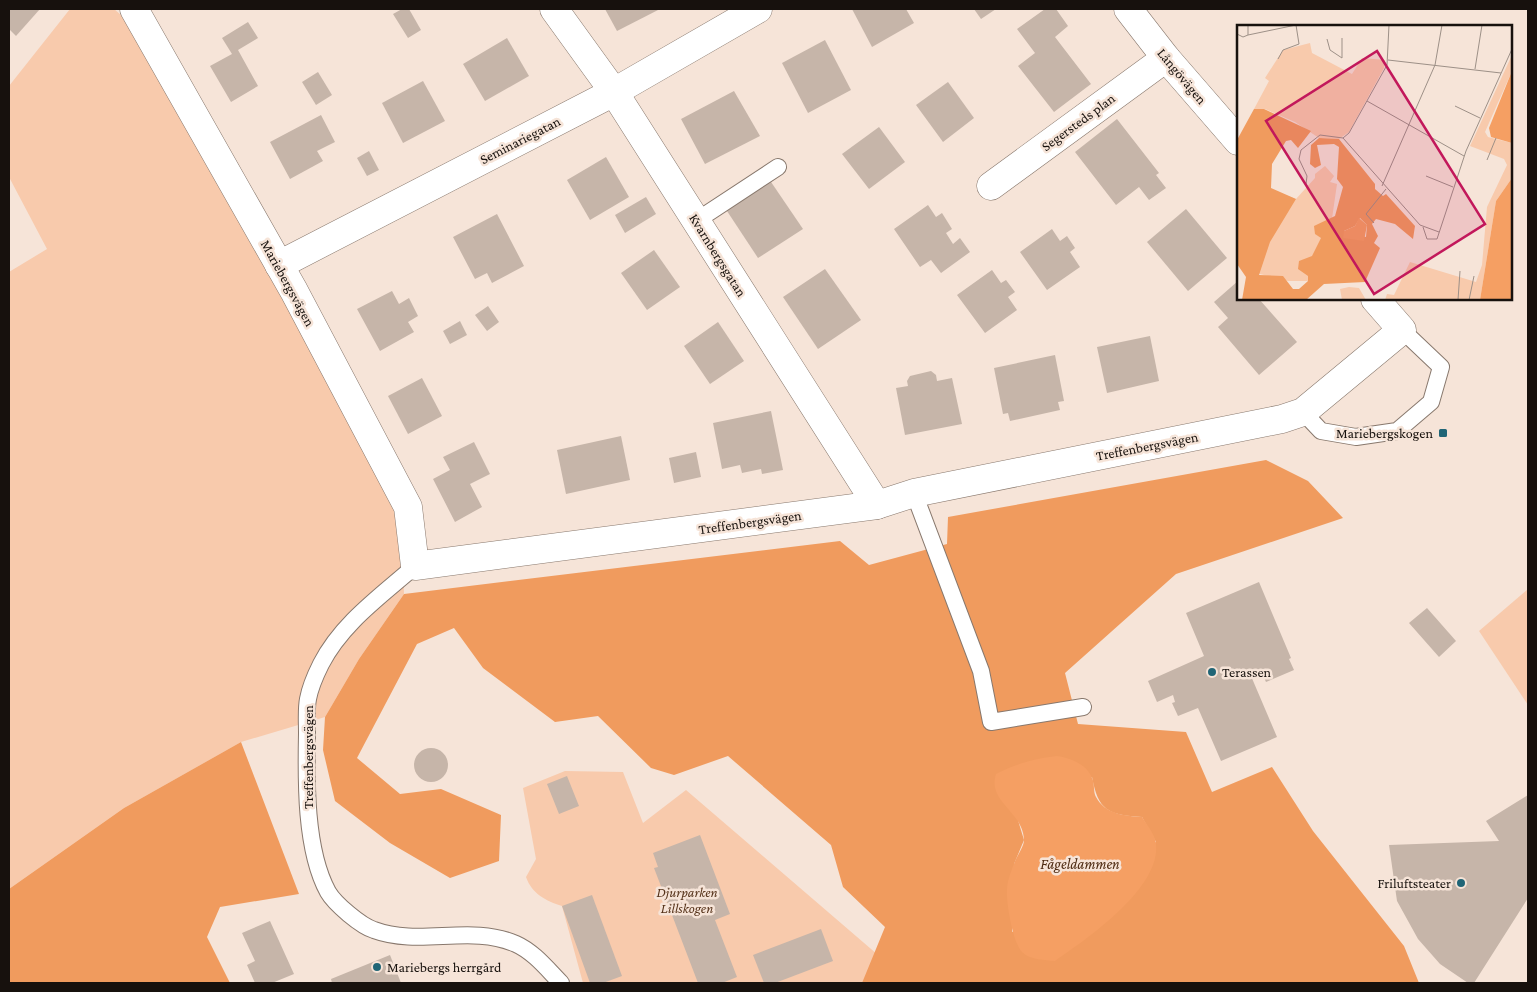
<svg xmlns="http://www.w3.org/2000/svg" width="1537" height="992" viewBox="0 0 1537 992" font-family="'Crimson Pro',serif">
	<rect width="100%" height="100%" fill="#f6e4d8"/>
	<g fill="#f8caac">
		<polygon points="70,9 114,9 135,27 401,503 404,594 359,659 325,717 241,742 124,808 9,889 9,272 47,249 9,177 9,86"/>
		<polygon points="1528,589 1528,705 1479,631"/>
		<path d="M565 771 623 772 643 823 686 790 892 967 919 983H583L562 906C546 901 532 894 526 877L536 859 523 788Z"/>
	</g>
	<g fill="#f09b5e" fill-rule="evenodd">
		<path d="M1266 460 1308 481 1343 518 1176 574 1065 673 1078 724 1186 732 1212 792 1272 767 1313 831 1404 946 1419 983H862L885 927 843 887 831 845 728 756 674 775 651 768 598 716 555 722 483 668 454 628 417 644 357 758 400 794 441 789 501 815 499 861 450 878 390 843 335 801 323 750 325 717 359 659 404 594 840 541 869 565 947 544 948 517ZM1092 777C1098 810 1108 815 1142 817L1156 842 1012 932 1014 864 1024 840 1017 817Z"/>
		<polygon points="241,742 299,894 220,907 207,937 230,983 9,983 9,889 124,808"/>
	</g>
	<path fill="#f59f63" d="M1057 756C1070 758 1087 764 1092 778 1095 784 1093 792 1096 797 1105 814 1125 816 1142 817 1147 825 1155 834 1156 844 1161 888 1087 939 1055 961 1045 960 1030 960 1022 952 1013 943 1006 903 1007 890 1007 882 1011 871 1014 864 1016 857 1024 847 1024 840 1023 811 987 802 996 774 1016 764 1035 758 1057 756Z"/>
	<g fill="#c6b5a9">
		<polygon points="9,9 40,9 16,36 9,29"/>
		<polygon points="402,9 409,9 421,30 408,38 393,14"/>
		<polygon points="605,9 660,9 617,31"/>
		<polygon points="852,9 906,9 914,23 872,47"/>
		<polygon points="974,9 996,9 981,19"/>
		<polygon points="1045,9 1056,9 1068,26 1055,37 1091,84 1054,112 1018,66 1035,53 1017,29"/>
		<polygon points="248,22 258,38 238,50 258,86 231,102 210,66 232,54 222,38"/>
		<polygon points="507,38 529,76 485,101 463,64"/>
		<polygon points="825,40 851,90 808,113 782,63"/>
		<polygon points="318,72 332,95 316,105 302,82"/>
		<polygon points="423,81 445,121 403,143 382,103"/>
		<polygon points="948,82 974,118 943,142 916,105"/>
		<polygon points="734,91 760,136 705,164 681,119"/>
		<polygon points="321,115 335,142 317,151 323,161 290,179 270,142"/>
		<polygon points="1117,119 1159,173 1156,175 1166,188 1149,200 1139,187 1116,205 1075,152"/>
		<polygon points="879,127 905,162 869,189 842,154"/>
		<polygon points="369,151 379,170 367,176 357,158"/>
		<polygon points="606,157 629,197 590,220 567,180"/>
		<polygon points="769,179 803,229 758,258 725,208"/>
		<polygon points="646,197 656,214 625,233 615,215"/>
		<polygon points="928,205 936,217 942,213 952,229 946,233 953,244 960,238 970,252 941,273 931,260 920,267 894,229"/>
		<polygon points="1186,209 1227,258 1188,291 1147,242"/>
		<polygon points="497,214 524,266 492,283 487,273 475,279 453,237"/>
		<polygon points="1052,229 1060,241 1067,236 1075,248 1070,252 1080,267 1047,290 1020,252"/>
		<polygon points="654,250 680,287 647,310 621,273"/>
		<polygon points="825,269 861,320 818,349 783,297"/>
		<polygon points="992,270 1001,283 1006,280 1015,292 1008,297 1017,310 985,333 957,295"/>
		<polygon points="1238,281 1238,299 1259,299 1297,342 1259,375 1218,327 1228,318 1214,302"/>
		<polygon points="392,291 399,304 409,298 418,316 408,322 414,332 380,351 357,309"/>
		<polygon points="488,306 499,322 487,331 475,315"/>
		<polygon points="460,321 467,335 450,344 443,331"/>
		<polygon points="718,322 744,361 710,384 684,346"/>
		<polygon points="1150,336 1159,381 1107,393 1097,347"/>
		<polygon points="1055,355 1064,401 1058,402 1060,410 1010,421 1008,413 1003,414 994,368"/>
		<polygon points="931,371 936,375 937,381 952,378 962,424 905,435 896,388 908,386 907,381 910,376"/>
		<polygon points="422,378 442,416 408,434 388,396"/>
		<polygon points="771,411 783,470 762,474 761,469 742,473 740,465 722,469 713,423"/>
		<polygon points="621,436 630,480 566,494 557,450"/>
		<polygon points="474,442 490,474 470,484 482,507 455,522 433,479 450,470 443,457"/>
		<polygon points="696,452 701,477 674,483 669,458"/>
		<polygon points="1259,582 1291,658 1289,659 1294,670 1266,682 1261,671 1251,676 1277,737 1221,761 1198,708 1178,716 1172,703 1175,702 1173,695 1157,702 1148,681 1204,656 1186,613"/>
		<polygon points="1427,608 1456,641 1439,657 1409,623"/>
		<circle cx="431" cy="765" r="17"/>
		<polygon points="567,776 579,806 559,814 547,784"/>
		<polygon points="1528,795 1528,898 1474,983 1468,983 1440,964 1418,939 1397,901 1389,845 1499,841 1486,821"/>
		<polygon points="700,835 730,914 715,920 737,977 722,983 698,983 654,868 658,867 653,853"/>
		<polygon points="592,895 622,976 603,983 590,983 562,906"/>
		<polygon points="270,921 294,974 272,983 255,983 247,965 255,961 242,933"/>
		<polygon points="821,929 833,961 775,983 764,983 753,955"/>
		<polygon points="390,955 401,983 332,983 331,979"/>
	</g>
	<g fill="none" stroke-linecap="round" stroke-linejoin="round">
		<g stroke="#88786d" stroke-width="18">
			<g id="lane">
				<polyline points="696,221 778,167"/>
				<polyline points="1303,412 1321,431 1356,437 1397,431 1431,402 1441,367 1402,330"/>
				<polyline points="914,493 981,671 991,722 1083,707"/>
				<path d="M415 566C381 596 342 623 321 664 316 674 310 688 308 699 306 709 307 722 307 733 306 780 305 850 328 892 335 904 361 926 374 930 420 947 471 924 516 944 534 952 548 970 561 983"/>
			</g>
		</g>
		<g stroke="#88786d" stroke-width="29">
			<g id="street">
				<polyline points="134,9 294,291 408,507 415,566 877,505 914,493 1282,419 1303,412 1402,330 1375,299"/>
				<polyline points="554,9 614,92 877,505"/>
				<polyline points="1128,9 1166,58 1238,141"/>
				<polyline points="991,186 1166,58"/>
				<polyline points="279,265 614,92 758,9"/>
			</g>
		</g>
		<use href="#lane" stroke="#fff" stroke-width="16"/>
		<use href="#street" stroke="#fff" stroke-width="28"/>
	</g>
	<g fill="#206576" stroke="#f6e4d8" stroke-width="2">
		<rect x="1438" y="428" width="10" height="10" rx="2.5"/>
		<circle cx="1212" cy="672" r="5"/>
		<circle cx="1461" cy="883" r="5"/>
		<circle cx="377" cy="967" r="5"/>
	</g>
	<g text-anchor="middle" stroke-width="5" stroke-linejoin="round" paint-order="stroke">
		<g font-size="14" fill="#17110d" stroke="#f6e4d8">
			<text transform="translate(1182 76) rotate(50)" y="5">Långövägen</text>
			<text transform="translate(1078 122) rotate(-36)" y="5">Segersteds plan</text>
			<text transform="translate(520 140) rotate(-27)" y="5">Seminariegatan</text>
			<text transform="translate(718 255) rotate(58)" y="5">Kvarnbergsgatan</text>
			<text transform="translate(288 283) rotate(61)" y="5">Mariebergsvägen</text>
			<text transform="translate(1147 446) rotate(-11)" y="5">Treffenbergsvägen</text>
			<text transform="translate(750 522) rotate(-8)" y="5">Treffenbergsvägen</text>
			<text transform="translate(308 757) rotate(-90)" y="5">Treffenbergsvägen</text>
		</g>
		<g font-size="14" fill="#17110d" stroke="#f6e4d8" text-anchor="end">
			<text x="1433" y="438">Mariebergskogen</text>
			<text x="1222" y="677" text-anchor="start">Terassen</text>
			<text x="1451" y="888">Friluftsteater</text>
			<text x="387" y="972" text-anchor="start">Mariebergs herrgård</text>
		</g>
		<g font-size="14" font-style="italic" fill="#553219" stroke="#f6e4d8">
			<text x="687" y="897">Djurparken<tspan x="687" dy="16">Lillskogen</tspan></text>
		</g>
		<g font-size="15" font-style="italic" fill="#4e2b12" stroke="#f6e4d8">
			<text x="1080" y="869">Fågeldammen</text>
		</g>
	</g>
	<g transform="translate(1237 25)">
		<rect width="275" height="275" fill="#f6e4d8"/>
		<path d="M73 18 75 28 115 49 125 33 148 35 147 43 112 107 102 114 82 113 58 97 28 84H17L32 56 28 53 46 25ZM275 30V46L248 107 251 112 275 118V153L259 176 243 275H148L150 269 157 270 173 237 239 257 245 240 250 182 270 140 267 134 233 121ZM88 141 97 151 93 157 100 159 86 256H51L19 248 33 164 59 174 78 153V149ZM112 262 122 263 129 275H105L103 264Z" fill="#f8caac"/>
		<path d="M17 84H27L74 106 61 123 54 115 49 116 35 139 34 163 59 174 33 217 22 250 46 251 56 264H62L71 256V251L61 244 62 236 75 231 84 213 78 209 77 201 98 191 106 162 100 154 102 122 97 119 80 120 84 140 78 143 73 139 74 120 82 113 102 114 138 159V164L146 171 149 169 178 201 176 214 158 199 139 194 135 199 141 211 137 218 143 223 128 257 87 259 69 275H5L9 252 0 239V115ZM123 193 130 200 129 212 107 206 118 201Z" fill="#f09b5e" fill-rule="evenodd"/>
		<path d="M275 46V118L254 112 252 103ZM275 144V275H243L259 176 275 153ZM122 193 130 200 127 216 106 213 107 206 118 201Z" fill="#f59f63"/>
		<path fill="none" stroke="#9d9087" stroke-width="1" d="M0 9 6 12 11 10V0M11 10 59 0M90 14 93 25 105 33V13M41 34 46 25 62 19 59 0M151 35 264 48M238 44 245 0M130 76 227 131M218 81 243 93M106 113 112 108 150 40 152 0M250 135 259 113M189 151 216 162M69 159 70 151 62 134 64 125 83 110 106 113 183 200 202 207M145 161 198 40 205 0M137 198 129 189 149 164M186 202 190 214H200L229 126 275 24M221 275 223 246M232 275 237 251"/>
		<path fill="#c2185b" fill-opacity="0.15" stroke="#c2185b" stroke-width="2.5" d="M140 26 248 199 137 269 29 96Z"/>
		<rect width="275" height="275" fill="none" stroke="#17110d" stroke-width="2.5"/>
	</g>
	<rect width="1537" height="992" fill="none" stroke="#17110d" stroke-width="20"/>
</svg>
